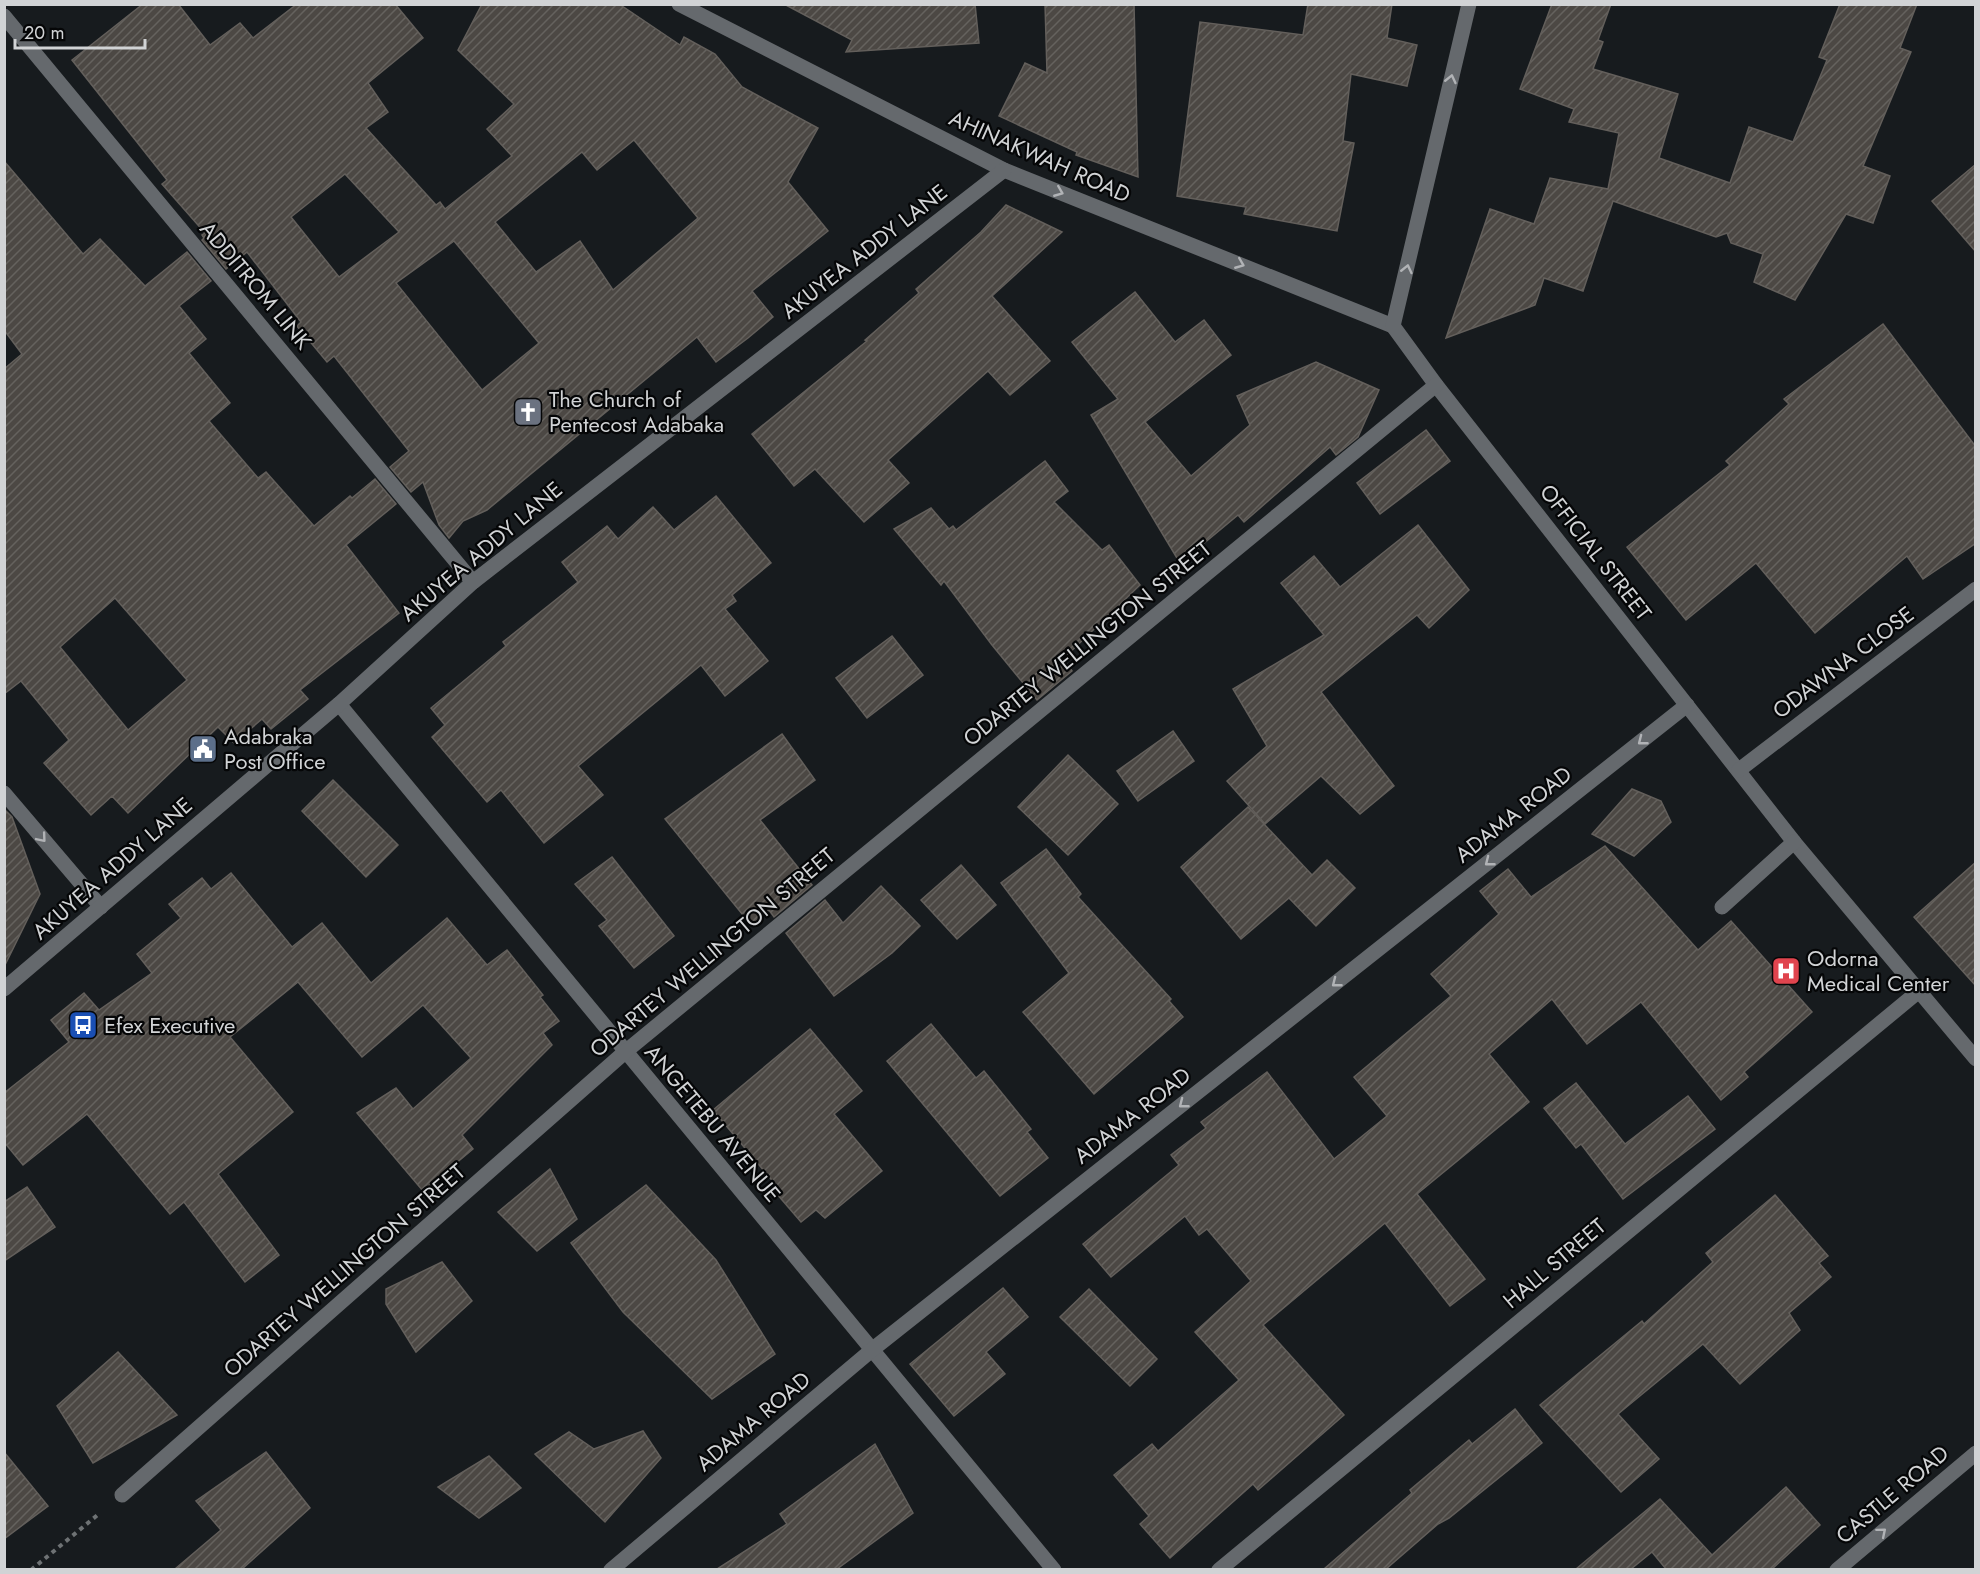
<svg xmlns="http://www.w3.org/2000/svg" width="1980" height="1574" viewBox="0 0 1980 1574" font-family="Jost,sans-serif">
	<defs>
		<pattern id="building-hatch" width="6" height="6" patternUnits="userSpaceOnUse" patternTransform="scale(1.5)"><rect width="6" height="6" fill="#4c4844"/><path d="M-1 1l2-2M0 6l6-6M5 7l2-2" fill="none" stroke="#65625e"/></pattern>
	</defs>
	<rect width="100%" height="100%" fill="#171b1e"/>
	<g fill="url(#building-hatch)" stroke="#635f5b" stroke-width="1.5" fill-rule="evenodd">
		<path d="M143 4H178L210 45 240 23 253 38 297 4H395L423 38 368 83 388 112 366 128 436 205 440 202 445 209 512 156 487 129 514 104 458 50 482 4H619L680 45 684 37 715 54 742 87 818 128 788 182 828 231 752 291 773 317 748 338 716 362 697 337 487 510 463 521 449 538 439 525 423 482 411 492 390 467 409 451 334 356 327 362 297 326 301 322 247 252 226 269 202 240 204 238 202 235 205 233 162 184 167 180 72 60ZM634 140 698 218 613 290 580 241 536 272 495 222 582 152 597 170ZM345 174 399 232 339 277 291 217ZM454 241 539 343 482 390 396 283Z"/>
		<polygon points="784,4 975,4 979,43 846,52 852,40"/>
		<polygon points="1045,4 1134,4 1138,177 1076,155 1077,152 999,116 1025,63 1047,73"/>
		<polygon points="1308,4 1392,4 1387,38 1417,45 1407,86 1351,74 1343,141 1354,143 1337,231 1244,214 1246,207 1177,196 1200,22 1303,35"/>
		<polygon points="1552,4 1611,4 1598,40 1603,42 1593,69 1678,94 1659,158 1730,183 1749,127 1793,142 1827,60 1819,57 1840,4 1917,4 1900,48 1911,52 1863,166 1890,176 1873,223 1846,214 1795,300 1754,282 1763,254 1731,243 1727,233 1716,237 1613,201 1583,291 1544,278 1535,305 1446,338 1490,209 1534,224 1550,178 1608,189 1619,133 1569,122 1574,109 1520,89"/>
		<path d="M4 161 83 254 100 239 145 286 187 252 211 281 179 306 206 339 189 353 230 403 209 421 258 478 266 472 314 526 350 496 352 498 375 479 396 504 346 545 399 613 300 690 308 699 271 729 262 719 234 743 218 727 128 813 112 796 91 815 44 763 69 740 21 681 4 694V369L22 354 4 330ZM115 598 187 680 128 730 60 647Z"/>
		<polygon points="1976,164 1976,252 1932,201"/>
		<polygon points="1006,205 1062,232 992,296 1050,361 1010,395 988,371 888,460 909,483 864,522 815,469 794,486 752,434 867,341 865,340 919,293 916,289 981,232"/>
		<polygon points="1135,292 1175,342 1204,320 1231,355 1145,422 1191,476 1250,425 1237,396 1316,362 1379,390 1358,437 1336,455 1330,447 1244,522 1238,515 1180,563 1091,415 1118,399 1072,342"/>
		<polygon points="1883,324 1976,447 1976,543 1923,579 1907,556 1815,633 1756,563 1686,620 1627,547 1730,465 1726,461 1789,404 1784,399"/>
		<polygon points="1426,430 1450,461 1380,514 1357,483"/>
		<polygon points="1045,461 1068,491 1054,502 1102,550 1109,545 1140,585 1063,659 1072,671 1037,700 992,645 944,581 941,585 894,529 931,508 949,529 953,526 956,530"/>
		<polygon points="716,496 771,563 732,595 736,601 725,609 768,661 725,696 701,665 578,766 603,795 544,843 501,790 487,802 432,737 445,725 431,708 506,646 503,642 578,582 562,562 607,526 618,539 653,507 674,530"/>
		<polygon points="1418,525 1469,590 1429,628 1417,615 1321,692 1394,786 1360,814 1321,776 1265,824 1227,781 1267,746 1233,689 1324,635 1281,583 1314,556 1340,587"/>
		<polygon points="892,636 923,675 867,718 836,678"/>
		<polygon points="1173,731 1194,761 1138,801 1117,771"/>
		<polygon points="782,734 815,780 760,820 812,885 774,917 769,910 751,925 665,819"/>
		<polygon points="1068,755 1118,804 1068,855 1018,807"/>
		<polygon points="333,780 398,845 366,877 302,811"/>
		<polygon points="1632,789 1661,801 1671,822 1634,856 1592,834"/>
		<polygon points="1248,807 1312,875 1327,860 1355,888 1316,926 1289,898 1241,939 1181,867"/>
		<polygon points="4,809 12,817 40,894 4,967"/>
		<polygon points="1605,846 1698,950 1731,921 1812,1012 1744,1072 1748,1077 1721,1100 1641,1002 1587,1044 1552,999 1489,1054 1529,1102 1417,1194 1485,1279 1450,1306 1385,1223 1263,1325 1344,1415 1258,1490 1253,1484 1170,1558 1140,1524 1149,1516 1114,1475 1152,1444 1158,1451 1239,1380 1195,1332 1251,1281 1207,1229 1199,1235 1185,1216 1111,1277 1083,1244 1179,1165 1171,1155 1206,1128 1201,1122 1267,1072 1334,1159 1387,1116 1354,1077 1451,996 1431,974 1499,914 1480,891 1508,869 1531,897"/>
		<polygon points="1046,849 1081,894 1078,897 1171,999 1169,1001 1183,1017 1094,1094 1023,1012 1069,973 1001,883"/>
		<polygon points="612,857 674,936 634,968 599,926 607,920 575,884"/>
		<polygon points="1976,862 1976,986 1914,917"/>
		<polygon points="961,865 996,905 957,939 921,900"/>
		<polygon points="231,873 292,947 322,923 371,983 447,918 487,965 507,950 543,995 540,997 559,1021 543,1033 552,1045 462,1135 473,1149 423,1191 357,1113 396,1088 413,1109 471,1058 423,1005 362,1057 298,982 230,1037 293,1112 218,1174 279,1255 245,1282 184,1202 170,1214 87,1114 23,1165 4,1142 4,1093 69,1042 51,1020 84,993 99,1010 152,973 137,954 181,918 169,904 202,878 211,889"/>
		<polygon points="881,886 920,926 892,953 834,996 786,933 825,900 843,923"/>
		<polygon points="931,1024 976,1078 984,1071 1031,1129 1027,1132 1048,1158 1000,1196 887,1061"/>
		<polygon points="810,1029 862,1091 834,1114 882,1171 825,1218 816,1210 801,1222 777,1194 781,1191 713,1110"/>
		<polygon points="1576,1083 1625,1144 1688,1096 1715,1129 1623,1199 1581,1144 1576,1148 1544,1108"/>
		<polygon points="550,1169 577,1219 537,1251 498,1212"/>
		<polygon points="646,1185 716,1260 775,1354 712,1399 623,1312 571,1243"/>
		<polygon points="27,1187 55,1227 4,1261 4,1202"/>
		<polygon points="1775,1195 1828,1256 1819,1263 1831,1277 1789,1313 1800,1330 1740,1384 1703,1344 1618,1414 1659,1459 1621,1492 1540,1405 1642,1321 1644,1324 1713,1262 1706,1253"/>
		<polygon points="442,1262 472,1301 416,1352 386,1304 386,1289"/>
		<polygon points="1003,1288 1028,1317 986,1352 1005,1374 954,1416 910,1364"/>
		<polygon points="1089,1289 1157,1359 1130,1386 1060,1317"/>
		<polygon points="118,1352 177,1415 93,1463 57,1406"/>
		<polygon points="1515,1409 1542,1443 1449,1518 1438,1524 1386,1569 1324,1569 1412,1493 1410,1490 1469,1440 1472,1444"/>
		<polygon points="643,1431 661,1458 605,1522 535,1454 569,1432 594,1449"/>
		<polygon points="875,1444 913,1513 837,1569 717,1569 787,1524 780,1514"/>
		<polygon points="4,1452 48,1506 4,1539"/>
		<polygon points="266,1452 310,1508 242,1569 175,1569 221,1530 196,1501"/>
		<polygon points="489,1456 521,1488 479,1518 438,1487"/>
		<polygon points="1786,1487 1820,1525 1772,1569 1666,1569 1652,1552 1631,1569 1576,1569 1660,1499 1712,1555"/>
	</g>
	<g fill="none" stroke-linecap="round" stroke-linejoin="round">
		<polyline stroke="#6e7274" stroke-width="4" stroke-dasharray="4.5 4.5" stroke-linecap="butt" points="31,1570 100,1513"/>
		<g stroke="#65696d" stroke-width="15">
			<polyline points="679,4 1004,170 1393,326"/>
			<polyline points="1469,4 1393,326 1436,385 1794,842 1976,1059"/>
			<polyline points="4,16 473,582"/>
			<polyline points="339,704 1054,1570"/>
			<polyline points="1739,770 1976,589"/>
			<polyline points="4,793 101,907"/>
			<polyline points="1722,907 1794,842"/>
			<polyline points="4,989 339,704 473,582 1004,170"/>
			<polyline points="122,1495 625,1052 1436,385"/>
			<polyline points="611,1570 873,1349 1687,705"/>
			<polyline points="1219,1570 1919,991"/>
			<polyline points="1837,1570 1976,1453"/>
		</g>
	</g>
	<defs><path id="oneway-chevron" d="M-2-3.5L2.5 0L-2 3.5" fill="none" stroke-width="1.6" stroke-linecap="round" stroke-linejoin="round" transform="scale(1.5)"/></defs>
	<g stroke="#b1b3b6">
		<use href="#oneway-chevron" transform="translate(1451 79) rotate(-77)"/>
		<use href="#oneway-chevron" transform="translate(1059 192) rotate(22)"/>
		<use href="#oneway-chevron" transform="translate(1240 264) rotate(22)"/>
		<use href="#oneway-chevron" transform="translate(1407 269) rotate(-77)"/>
		<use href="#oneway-chevron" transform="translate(1642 741) rotate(142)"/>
		<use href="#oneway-chevron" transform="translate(42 838) rotate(50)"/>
		<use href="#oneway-chevron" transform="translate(1489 862) rotate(142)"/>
		<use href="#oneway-chevron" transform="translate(1336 983) rotate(142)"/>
		<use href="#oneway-chevron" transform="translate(1183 1104) rotate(142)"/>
		<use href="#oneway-chevron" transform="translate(1882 1532) rotate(-40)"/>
	</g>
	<defs>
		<g id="church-square" transform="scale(1.5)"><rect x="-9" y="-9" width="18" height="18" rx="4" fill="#6b7280" stroke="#050607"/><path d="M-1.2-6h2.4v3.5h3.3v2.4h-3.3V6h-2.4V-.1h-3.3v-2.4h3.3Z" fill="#fff"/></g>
		<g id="civic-square" transform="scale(1.5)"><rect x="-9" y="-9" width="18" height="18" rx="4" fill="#5c6f8a" stroke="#050607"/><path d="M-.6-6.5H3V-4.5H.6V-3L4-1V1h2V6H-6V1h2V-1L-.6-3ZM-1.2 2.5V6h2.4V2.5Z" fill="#fff"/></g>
		<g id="hospital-square" transform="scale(1.5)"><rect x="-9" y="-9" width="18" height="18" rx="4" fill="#e0444e" stroke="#050607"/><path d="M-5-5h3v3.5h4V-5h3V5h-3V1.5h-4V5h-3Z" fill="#fff"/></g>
		<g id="bus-square" transform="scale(1.5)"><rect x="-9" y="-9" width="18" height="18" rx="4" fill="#1a4fb4" stroke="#050607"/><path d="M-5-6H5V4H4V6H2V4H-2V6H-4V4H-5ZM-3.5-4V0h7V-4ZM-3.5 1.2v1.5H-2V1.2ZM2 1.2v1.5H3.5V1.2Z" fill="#fff"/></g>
	</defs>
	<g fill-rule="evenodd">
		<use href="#church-square" x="528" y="412"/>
		<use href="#civic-square" x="203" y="749"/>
		<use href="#hospital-square" x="1786" y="971"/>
		<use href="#bus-square" x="83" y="1025"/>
	</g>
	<g text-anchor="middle" stroke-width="4.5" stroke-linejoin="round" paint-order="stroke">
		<g font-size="22" fill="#d1d3d5" stroke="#050607">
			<text transform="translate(1040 156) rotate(24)" y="8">AHINAKWAH ROAD</text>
			<text transform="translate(864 251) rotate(-38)" y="8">AKUYEA ADDY LANE</text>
			<text transform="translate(256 285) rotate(50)" y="8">ADDITROM LINK</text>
			<text transform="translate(481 551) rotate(-40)" y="8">AKUYEA ADDY LANE</text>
			<text transform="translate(1596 552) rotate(52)" y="8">OFFICIAL STREET</text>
			<text transform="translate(1087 643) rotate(-39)" y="8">ODARTEY WELLINGTON STREET</text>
			<text transform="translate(1843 662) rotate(-37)" y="8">ODAWNA CLOSE</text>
			<text transform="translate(1513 814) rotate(-38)" y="8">ADAMA ROAD</text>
			<text transform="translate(112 868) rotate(-41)" y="8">AKUYEA ADDY LANE</text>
			<text transform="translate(712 952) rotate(-40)" y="8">ODARTEY WELLINGTON STREET</text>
			<text transform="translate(1132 1115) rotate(-38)" y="8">ADAMA ROAD</text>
			<text transform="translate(713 1123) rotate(50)" y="8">ANGETEBU AVENUE</text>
			<text transform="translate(1554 1263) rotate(-40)" y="8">HALL STREET</text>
			<text transform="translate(344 1270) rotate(-41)" y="8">ODARTEY WELLINGTON STREET</text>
			<text transform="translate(753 1421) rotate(-40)" y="8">ADAMA ROAD</text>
			<text transform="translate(1892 1494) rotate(-40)" y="8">CASTLE ROAD</text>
		</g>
		<g font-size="22" fill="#d1d3d5" stroke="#050607" text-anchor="start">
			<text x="549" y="407">The Church of<tspan x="549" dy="25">Pentecost Adabaka</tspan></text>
			<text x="224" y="744">Adabraka<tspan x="224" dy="25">Post Office</tspan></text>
			<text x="1807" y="966">Odorna<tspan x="1807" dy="25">Medical Center</tspan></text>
			<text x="104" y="1033">Efex Executive</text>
		</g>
	</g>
	<rect width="1980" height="1574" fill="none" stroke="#d1d3d5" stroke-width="12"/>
	<path d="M15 39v9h130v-9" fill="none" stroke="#d1d3d5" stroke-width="3"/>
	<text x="24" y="39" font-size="18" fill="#d1d3d5" stroke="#050607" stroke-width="4.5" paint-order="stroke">20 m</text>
</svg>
